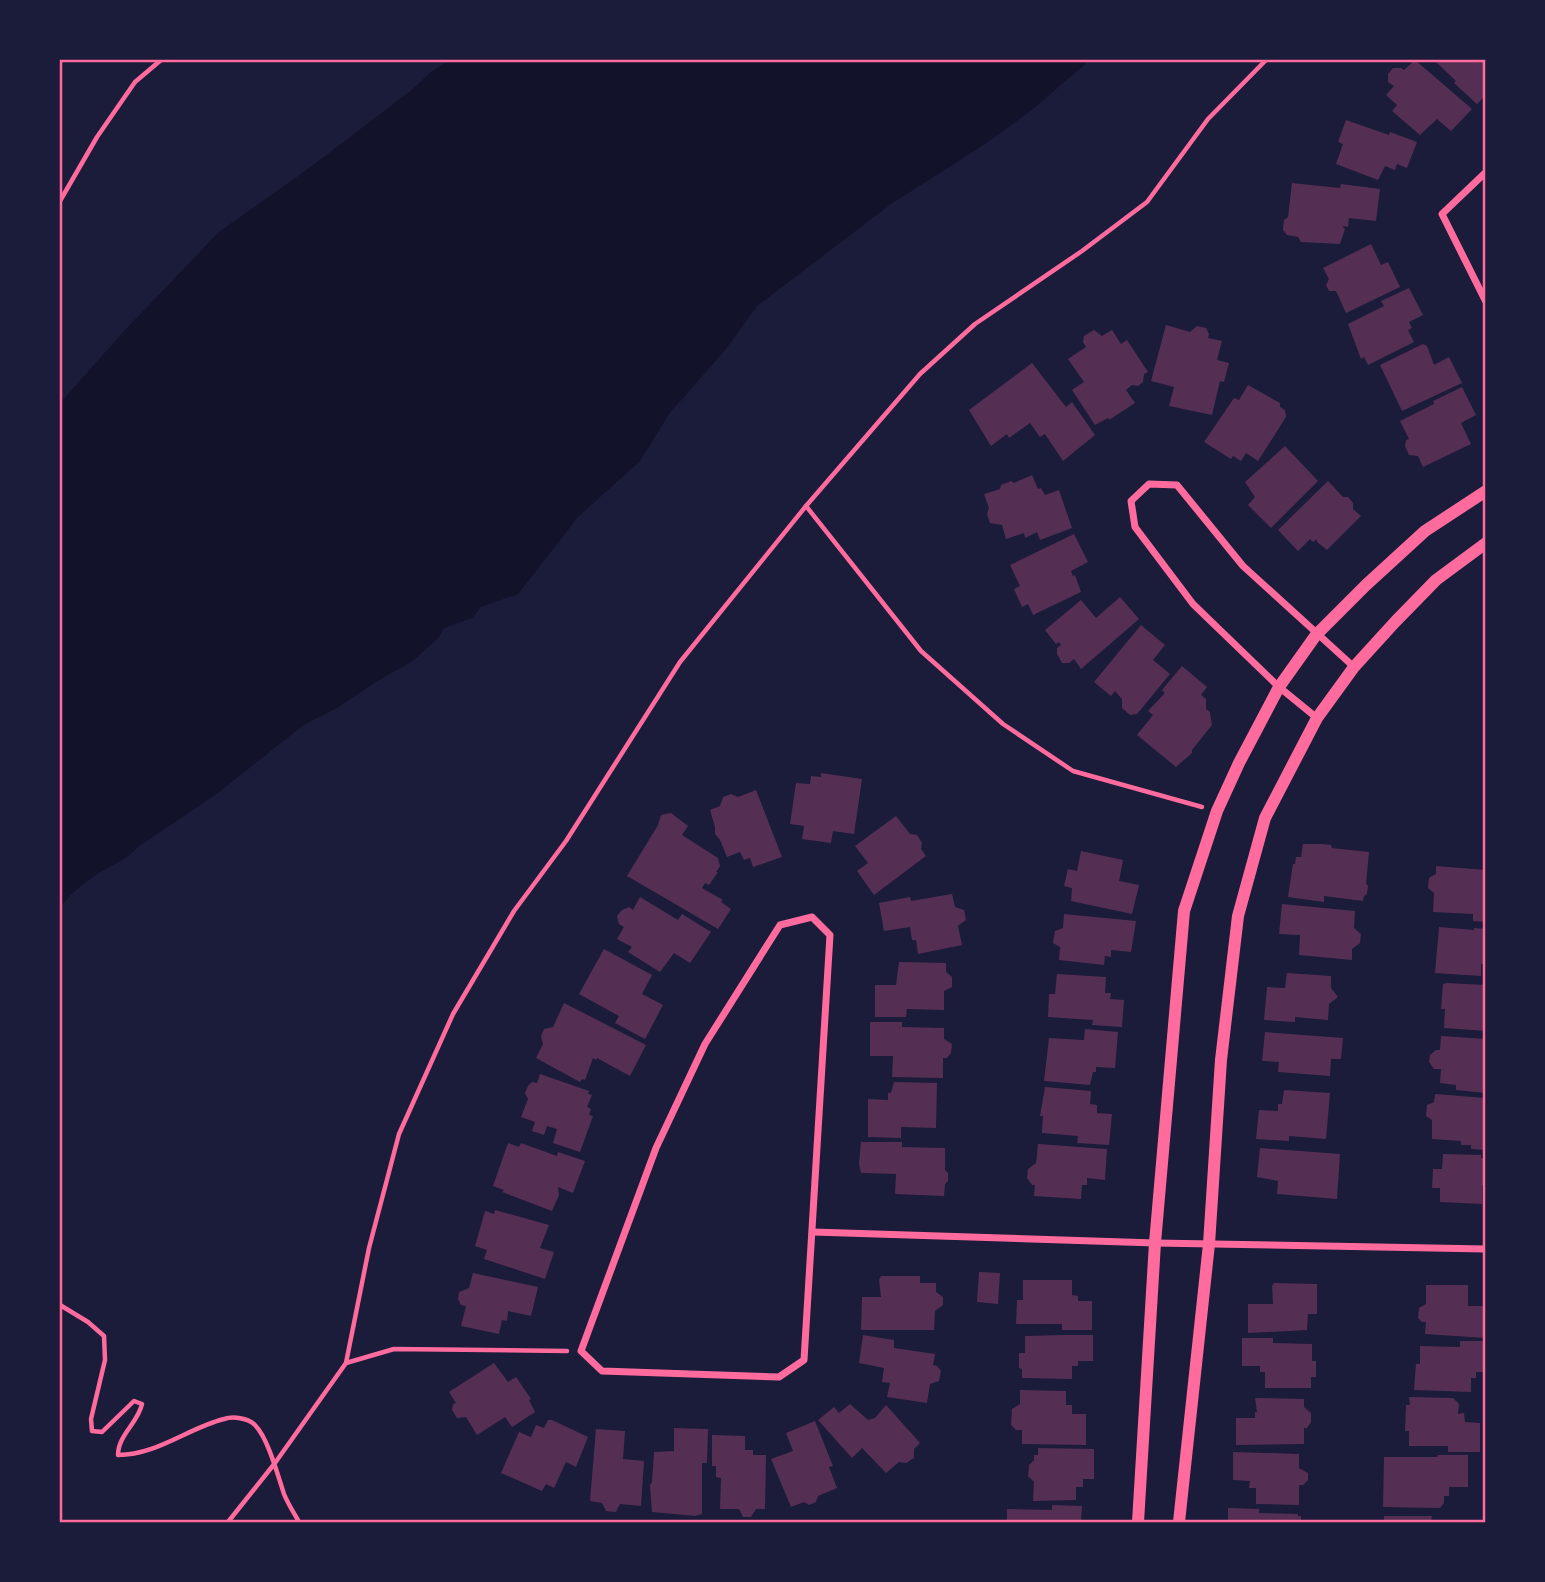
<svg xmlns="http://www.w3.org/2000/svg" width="1545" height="1582" viewBox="0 0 1545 1582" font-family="Overpass,sans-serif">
	<rect width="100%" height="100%" fill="#1b1b3a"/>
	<path fill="#12122b" d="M450 60H1090L1033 109 985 144 891 204 757 306 725 350 669 414 640 461 578 517 518 594 481 607 472 618 444 628 439 637 413 661 379 680 337 708 305 724 215 795 138 847C128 858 118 862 106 869 88 879 73 891 60 907V403L126 329 219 232 308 169 413 89 432 71Z"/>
	<g fill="#542f53">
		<polygon points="1415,60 1472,109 1451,131 1437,119 1420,135 1392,111 1397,105 1386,95 1394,86 1388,82 1388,74 1393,68 1401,68 1404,70"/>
		<polygon points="1434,60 1486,60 1486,95 1477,104 1454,83 1456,81"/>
		<polygon points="1346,120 1389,135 1390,132 1417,142 1407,168 1397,164 1395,170 1385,166 1378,180 1336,164 1343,144 1338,142"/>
		<polygon points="1292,183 1340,188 1341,184 1380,189 1376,221 1349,218 1348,227 1342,226 1345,229 1340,244 1301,242 1298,237 1287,235 1283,230 1284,220 1288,217"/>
		<polygon points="1371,244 1381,265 1388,262 1400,287 1346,313 1336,291 1329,291 1326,285 1329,279 1323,268"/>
		<polygon points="1409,288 1423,315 1409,322 1412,328 1408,330 1414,342 1368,365 1364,357 1361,359 1348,324 1384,306 1381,301"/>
		<polygon points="1166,325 1190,332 1197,326 1206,328 1209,334 1208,338 1222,341 1217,360 1229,363 1224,382 1220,381 1212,415 1169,406 1174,387 1151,381"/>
		<polygon points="1094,330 1102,336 1112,330 1121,344 1127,340 1148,372 1144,374 1143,382 1138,386 1132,385 1126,390 1135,403 1109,420 1108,418 1095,425 1072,390 1084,382 1068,359 1086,347 1083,342 1084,336"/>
		<polygon points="1423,344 1427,346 1434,365 1449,357 1462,383 1402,411 1380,365"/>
		<polygon points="1032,363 1066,407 1072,402 1095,435 1063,461 1045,434 1040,437 1030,423 1009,438 1007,434 991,446 969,410"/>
		<polygon points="1248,385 1280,403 1280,407 1285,410 1286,417 1258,461 1246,453 1241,461 1233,456 1231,459 1204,442 1234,398 1239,400"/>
		<polygon points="1462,387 1476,415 1461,423 1471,444 1423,467 1418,456 1409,455 1405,446 1406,440 1409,439 1400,421 1434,404 1433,401"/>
		<polygon points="1285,446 1318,481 1271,528 1248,505 1255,497 1245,482"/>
		<polygon points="1032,475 1038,489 1041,488 1045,495 1059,490 1072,528 1040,540 1037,532 1025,538 1024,533 1006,539 1002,525 990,523 987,514 989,508 984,494 1000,489 1001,485 1011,481 1014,483"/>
		<polygon points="1328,481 1343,497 1348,497 1353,503 1353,509 1361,516 1327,550 1317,542 1317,539 1313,542 1310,539 1298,551 1278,530"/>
		<polygon points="1074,534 1088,562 1071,571 1073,576 1075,575 1081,592 1033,615 1028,604 1022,607 1014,589 1020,586 1010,565"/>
		<polygon points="1120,597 1139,619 1081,669 1074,659 1069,663 1062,663 1057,654 1057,648 1061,645 1059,642 1056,644 1045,630 1081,600 1096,618"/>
		<polygon points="1141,625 1165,645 1153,660 1170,674 1137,714 1130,715 1122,708 1122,699 1115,691 1111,696 1094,682"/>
		<polygon points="1182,666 1207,687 1201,695 1206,699 1206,709 1210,712 1212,725 1192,750 1192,753 1176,767 1137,735 1153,715 1148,711 1165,693 1162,690"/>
		<polygon points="821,773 862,779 854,834 833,831 831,843 802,839 804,826 790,824 796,783 810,784 811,776 821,777"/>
		<polygon points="756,790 782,857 753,867 750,858 744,860 740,852 727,857 720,840 715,834 715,827 710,810 720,806 723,797 731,794 738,797"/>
		<polygon points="671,813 688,826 682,835 718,858 720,866 716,872 718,872 709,885 705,883 702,888 723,900 721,902 731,909 718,929 627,876 658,825 661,815"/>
		<polygon points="896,816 910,834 917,835 922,843 921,849 926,856 874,895 857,871 868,863 855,846"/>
		<polygon points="1303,844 1322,844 1331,845 1332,848 1369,852 1366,884 1368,886 1367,894 1364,896 1363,901 1324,896 1324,902 1288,897 1293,864 1295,864 1296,857 1301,857"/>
		<polygon points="1081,851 1123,860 1119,881 1139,885 1132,914 1071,901 1072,888 1064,886 1068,869 1077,871"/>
		<polygon points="1436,866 1486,870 1486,922 1473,921 1473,914 1433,912 1434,893 1428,888 1429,878 1436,874"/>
		<polygon points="952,894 955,907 964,910 966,920 958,926 962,945 918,954 916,940 912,940 910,927 884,931 879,903 910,897 911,901"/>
		<polygon points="640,897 678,920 682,914 711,932 690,963 674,953 660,972 628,952 632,947 617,939 624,927 619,924 617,916 622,910 629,907 633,910"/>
		<polygon points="1282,904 1355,911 1354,928 1361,934 1360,943 1352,949 1352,960 1299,955 1300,935 1279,934"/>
		<polygon points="1064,914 1136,921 1131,952 1111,950 1111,957 1105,956 1104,965 1059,960 1060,947 1053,943 1055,931 1063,928"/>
		<polygon points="1439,927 1474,930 1474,928 1486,929 1486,964 1481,964 1481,976 1435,973"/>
		<polygon points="604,949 652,975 642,994 663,1005 645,1039 615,1023 619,1016 579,994"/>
		<polygon points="899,962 946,963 946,972 952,977 952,987 944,991 944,1010 907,1009 906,1017 875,1017 875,985 896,985"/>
		<polygon points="1287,973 1331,976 1331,988 1338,997 1329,1004 1328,1020 1295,1017 1295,1022 1264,1020 1267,987 1285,988"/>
		<polygon points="1057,974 1106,977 1105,993 1111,993 1110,999 1124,1000 1122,1027 1092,1025 1093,1020 1048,1017 1049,994 1055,994"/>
		<polygon points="1447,983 1486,985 1486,1031 1444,1028 1445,1009 1441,1009 1443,984"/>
		<polygon points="564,1003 646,1045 630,1076 597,1058 596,1060 593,1058 585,1080 582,1079 580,1082 536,1058 543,1044 541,1036 544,1029 553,1027"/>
		<polygon points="870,1022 902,1022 902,1027 944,1028 944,1039 952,1044 951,1053 947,1058 943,1058 943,1078 892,1077 893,1056 870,1056"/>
		<polygon points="1085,1029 1118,1032 1115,1068 1096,1067 1096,1072 1093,1072 1090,1085 1044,1081 1049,1038 1084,1040"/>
		<polygon points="1265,1032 1343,1038 1341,1059 1331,1059 1330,1076 1278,1072 1279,1062 1262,1061"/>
		<polygon points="1441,1036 1486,1039 1486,1093 1456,1090 1456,1085 1440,1083 1441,1069 1434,1069 1429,1062 1430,1055 1436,1050 1440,1050"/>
		<polygon points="540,1074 589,1091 588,1094 592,1095 587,1107 591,1109 589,1115 593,1116 580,1152 553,1143 557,1129 547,1126 544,1135 532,1131 535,1122 521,1117 528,1099 525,1093 528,1086 532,1082 537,1083"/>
		<polygon points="894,1082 937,1083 936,1128 901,1127 901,1138 868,1137 868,1099 888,1100 888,1093 891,1093"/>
		<polygon points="1045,1087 1091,1091 1090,1104 1097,1105 1097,1113 1112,1114 1109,1145 1077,1143 1078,1136 1042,1133 1043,1116 1040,1116"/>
		<polygon points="1284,1090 1330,1093 1326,1139 1289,1136 1289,1141 1256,1139 1259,1110 1278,1111 1278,1104 1282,1104"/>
		<polygon points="1435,1094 1486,1098 1486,1150 1471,1149 1471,1145 1461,1145 1461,1141 1432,1139 1432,1120 1426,1116 1427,1105 1434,1102"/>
		<polygon points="861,1142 902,1142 902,1147 945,1148 945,1170 948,1173 948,1181 945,1184 944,1196 895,1194 896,1174 861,1173 859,1164"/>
		<polygon points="508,1143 519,1147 521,1143 557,1156 558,1152 585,1161 573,1193 558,1187 559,1195 552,1211 502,1192 504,1190 493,1186"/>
		<polygon points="1038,1144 1107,1149 1105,1180 1087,1178 1087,1185 1082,1185 1081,1199 1034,1196 1035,1185 1032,1185 1027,1178 1028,1169 1036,1163"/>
		<polygon points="1260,1148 1340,1154 1337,1199 1277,1194 1278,1181 1257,1177"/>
		<polygon points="1443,1154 1481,1155 1481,1158 1486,1158 1486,1185 1482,1185 1482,1204 1440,1202 1440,1188 1432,1188 1433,1169 1442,1169"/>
		<polygon points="495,1210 549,1225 540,1248 554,1252 545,1279 484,1259 487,1250 475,1246 485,1211 494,1214"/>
		<polygon points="979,1272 1000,1273 998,1304 977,1302"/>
		<polygon points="473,1273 538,1287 531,1316 508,1311 507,1321 502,1320 499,1334 461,1326 466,1306 461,1305 458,1299 459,1292 469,1288"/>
		<polygon points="881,1276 920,1276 920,1283 936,1283 936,1292 943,1297 943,1305 935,1311 934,1330 861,1330 862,1297 881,1297 879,1280"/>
		<polygon points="1023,1280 1072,1280 1072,1295 1078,1296 1078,1301 1092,1301 1092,1330 1062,1330 1062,1324 1016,1324 1017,1300 1023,1300"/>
		<polygon points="1274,1283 1317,1284 1317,1314 1308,1314 1307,1330 1248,1333 1248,1304 1273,1304 1272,1286"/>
		<polygon points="1426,1285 1468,1285 1468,1306 1486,1306 1486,1338 1425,1334 1426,1322 1422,1322 1418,1318 1419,1308 1426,1304"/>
		<polygon points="863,1335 894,1340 894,1348 935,1354 933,1365 937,1366 941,1371 939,1381 930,1384 927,1403 887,1397 890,1383 882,1382 884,1368 859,1363"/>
		<polygon points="1064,1335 1093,1335 1093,1361 1078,1361 1078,1366 1072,1366 1072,1379 1022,1378 1022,1369 1019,1368 1019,1353 1025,1353 1025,1336"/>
		<polygon points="1242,1338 1273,1338 1273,1343 1312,1344 1312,1361 1316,1361 1316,1377 1311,1377 1311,1388 1265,1388 1265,1372 1260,1372 1260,1366 1242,1366"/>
		<polygon points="1460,1341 1486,1341 1486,1372 1476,1372 1476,1378 1471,1378 1471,1392 1414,1390 1416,1364 1420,1364 1420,1346 1460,1347"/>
		<polygon points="494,1363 508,1382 516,1377 531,1399 529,1400 535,1412 512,1427 505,1417 477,1435 466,1417 457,1418 452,1410 453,1404 456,1403 449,1392"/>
		<polygon points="1020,1390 1066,1391 1066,1405 1072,1405 1072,1414 1086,1414 1086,1445 1022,1444 1022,1430 1016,1430 1011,1425 1012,1409 1020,1404"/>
		<polygon points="1409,1397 1453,1398 1459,1404 1458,1414 1464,1413 1465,1422 1480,1423 1480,1452 1448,1452 1448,1446 1409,1446 1409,1431 1405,1431 1406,1405 1410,1405"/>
		<polygon points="1255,1398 1304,1399 1304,1407 1311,1413 1311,1422 1307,1428 1304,1428 1304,1444 1236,1445 1236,1418 1255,1418 1255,1412 1257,1412"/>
		<polygon points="850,1404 868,1420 875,1418 886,1405 920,1443 914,1449 914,1458 906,1463 899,1462 886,1473 862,1448 852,1458 818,1420 834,1407 839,1413"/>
		<polygon points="548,1420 552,1420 588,1437 576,1467 566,1462 554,1488 546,1484 542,1491 501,1473 519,1432 531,1437 536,1425 544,1428"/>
		<polygon points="815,1421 833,1466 829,1467 837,1488 818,1496 816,1502 809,1505 804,1502 791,1507 771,1459 793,1451 786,1433"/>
		<polygon points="674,1428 708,1429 707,1463 702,1463 702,1514 695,1516 652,1512 650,1485 652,1482 654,1452 674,1451"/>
		<polygon points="596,1429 625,1431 623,1459 644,1461 641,1506 620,1504 616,1512 606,1511 602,1503 590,1501"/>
		<polygon points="712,1435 745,1436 745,1450 753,1450 753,1455 766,1455 765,1509 756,1509 751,1517 743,1517 739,1509 720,1509 721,1478 716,1477 716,1466 712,1466"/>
		<polygon points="1038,1448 1094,1449 1094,1479 1083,1479 1083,1487 1076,1487 1076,1500 1033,1501 1034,1482 1028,1476 1029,1465 1034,1460 1034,1455 1038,1455"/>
		<polygon points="1233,1452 1299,1454 1299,1468 1308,1473 1308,1480 1303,1485 1299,1485 1299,1505 1256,1504 1256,1488 1249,1488 1250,1481 1233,1480"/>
		<polygon points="1438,1455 1468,1455 1468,1487 1449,1487 1449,1496 1444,1496 1444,1503 1440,1508 1383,1507 1384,1457 1437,1457"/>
		<polygon points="1052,1505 1082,1506 1081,1522 1007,1522 1007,1509 1052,1510"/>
		<polygon points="1228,1508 1259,1509 1259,1513 1298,1514 1298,1516 1301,1516 1301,1522 1228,1522"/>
		<polygon points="1384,1516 1432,1516 1431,1522 1384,1522"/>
	</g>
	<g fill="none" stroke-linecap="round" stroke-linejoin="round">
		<g stroke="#ff6b9d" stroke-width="4.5">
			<polyline points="60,201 97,137 135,82 161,60"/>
			<polyline points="806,506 921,651 1003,724 1073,771 1202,807"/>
			<path d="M60 1305 88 1322 104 1336 105 1360 91 1419 92 1431 102 1432 134 1401 142 1404C138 1423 118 1435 118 1455 157 1455 188 1428 224 1419 233 1416 248 1418 255 1425 268 1438 278 1476 284 1494 288 1504 294 1513 299 1522"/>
			<polyline points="346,1363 394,1349 567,1351"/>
			<polyline points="228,1522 275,1463 346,1363 369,1248 399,1134 453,1014 514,911 566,841 680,662 806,506 920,374 975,324 1082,251 1147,202 1208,119 1266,60"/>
		</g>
		<g stroke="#ff6b9d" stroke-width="7">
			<polyline points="1486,172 1442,214 1486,302"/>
			<polyline points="1317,718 1279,687 1193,604 1135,527 1131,501 1149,484 1177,485 1243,566 1354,667"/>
			<polygon points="812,917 830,935 804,1360 779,1377 602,1371 581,1351 656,1148 705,1044 780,925"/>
			<polyline points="813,1232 1155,1243 1486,1249"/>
		</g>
		<g stroke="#ff6b9d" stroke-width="12">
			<polyline points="1138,1522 1155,1243 1184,911 1217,811 1239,763 1279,687 1316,635 1366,585 1425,531 1486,491"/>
			<polyline points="1179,1522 1209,1244 1221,1060 1238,916 1265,818 1317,718 1354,667 1395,622 1436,580 1486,543"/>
		</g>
	</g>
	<rect width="1545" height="1582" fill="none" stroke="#1b1b3a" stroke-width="122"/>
	<rect x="61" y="61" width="1423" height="1460" fill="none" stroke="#ff6b9d" stroke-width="2.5"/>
</svg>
